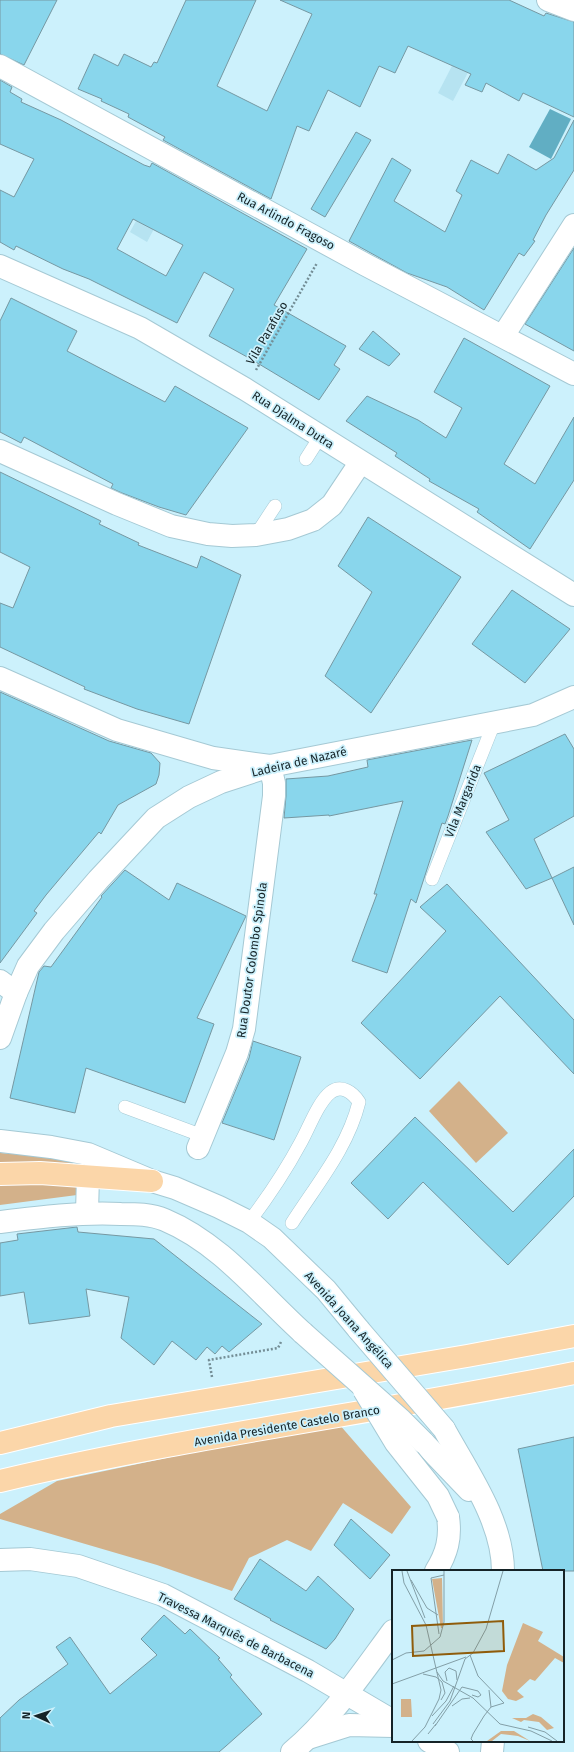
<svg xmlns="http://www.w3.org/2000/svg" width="574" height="1752" viewBox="0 0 574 1752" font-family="'Fira Sans',sans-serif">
	<rect width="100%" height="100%" fill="#ccf1fc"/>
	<g fill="#b6e3f1">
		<polygon points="486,0 506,0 453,101 438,93"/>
		<polygon points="161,175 178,184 147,242 130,232"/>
	</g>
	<g fill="#d3b18a">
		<polygon points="459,1081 508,1133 476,1163 429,1111"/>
		<polygon points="0,1153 72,1158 77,1195 0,1205"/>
		<polygon points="332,1416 411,1507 392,1534 343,1503 311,1551 287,1540 249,1558 232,1591 157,1565 0,1519 0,1514 57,1481 252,1440"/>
	</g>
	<polygon fill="#61aec3" points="550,109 571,119 551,159 529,147"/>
	<g fill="#89d6ec" stroke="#7698a2" fill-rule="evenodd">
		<polygon points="0,0 57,0 24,65 0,54"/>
		<polygon points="186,0 256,0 217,86 267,111 312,14 280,0 509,0 544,16 546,13 574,22 574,117 523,93 519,101 486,83 482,92 465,85 471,74 408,46 395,73 379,66 360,107 328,90 309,131 297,126 271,199 163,140 165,137 128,117 129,114 101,101 102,99 78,89 94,54 118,66 124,54 151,67 154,62 157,63"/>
		<path d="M0 80 12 87 10 92 22 99 21 102 61 120 144 165 150 167 152 163 307 249 274 305 346 346 334 365 340 369 319 400 249 358 209 336 234 289 204 272 177 323 89 279 63 269 16 246 14 250 0 242V190L14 197 34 159 0 144ZM133 219 183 245 166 276 117 249Z"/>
		<polygon points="574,120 574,170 546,215 533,240 535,241 524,256 519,253 484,310 447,287 407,273 349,241 392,158 411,170 394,201 445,232 462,195 456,191 471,160 498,174 508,154 536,170 554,158"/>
		<polygon points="356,132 371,140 325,217 311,209"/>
		<polygon points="574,248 574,351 525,324"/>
		<polygon points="11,298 77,331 67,351 165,402 175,386 248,428 186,515 159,507 122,493 111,488 113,484 24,437 21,443 0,432 0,321"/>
		<polygon points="373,331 400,354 389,366 359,349"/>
		<polygon points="464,338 550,386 504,464 535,484 574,417 574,480 530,549 477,512 479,509 429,481 430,479 395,456 397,453 346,421 367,396 418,420 446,438 462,408 434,392"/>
		<polygon points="0,472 101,521 99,524 139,543 138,545 197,568 201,556 241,575 189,724 137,709 84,689 85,687 0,647 0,603 13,608 30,567 0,552"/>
		<polygon points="368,517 461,577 371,713 325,676 372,592 338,566"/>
		<polygon points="512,590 570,629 525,683 472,644"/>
		<polygon points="0,692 109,741 151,753 160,763 159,775 156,784 118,805 101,834 99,832 46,895 34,911 37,913 0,963"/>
		<polygon points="565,734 574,749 574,816 534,839 552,878 526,889 486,832 509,820 484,773"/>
		<polygon points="472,740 448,816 445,824 442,823 416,903 411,899 387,973 352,961 377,894 374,894 403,801 329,816 329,815 284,818 286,796 286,779 328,776 368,767 367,760"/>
		<polygon points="574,867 574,925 552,878"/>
		<polygon points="125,870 169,900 177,883 246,916 197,1018 214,1024 185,1103 86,1068 75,1113 10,1098 39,972 44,966 51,967 102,897 101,896"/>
		<polygon points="447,884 574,1020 574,1074 500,996 420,1079 361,1023 446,931 420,907"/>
		<polygon points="253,1041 301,1057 274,1140 222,1123 249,1058"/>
		<polygon points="415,1117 513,1212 574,1149 574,1196 508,1265 423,1182 388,1219 351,1183"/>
		<polygon points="77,1227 78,1232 154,1239 262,1324 229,1352 222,1346 215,1354 207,1347 196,1360 172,1341 154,1365 121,1338 129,1297 86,1289 90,1316 29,1324 24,1292 0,1296 0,1243 18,1240 17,1234"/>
		<polygon points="574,1437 574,1571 543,1571 518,1449"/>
		<polygon points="351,1519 390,1555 370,1579 334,1545"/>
		<polygon points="260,1559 306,1591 318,1576 354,1609 335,1639 326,1649 270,1620 271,1619 234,1599"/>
		<polygon points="164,1615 185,1634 190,1629 220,1658 218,1659 232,1675 230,1677 262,1714 226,1746 219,1752 0,1752 0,1718 19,1700 68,1664 56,1647 70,1637 110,1694 157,1655 141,1639"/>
	</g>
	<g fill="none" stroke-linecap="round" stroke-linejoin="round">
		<g stroke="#a5c9d4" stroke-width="14">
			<g id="service">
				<polyline points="306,459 320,437"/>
				<polyline points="256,535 275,506"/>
				<polyline points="432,879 494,723"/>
				<polyline points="125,1107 203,1136"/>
				<path d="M249 1222C268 1197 286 1170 301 1142 309 1128 318 1102 331 1092 342 1084 353 1093 359 1102 348 1147 317 1184 292 1223"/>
			</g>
		</g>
		<g stroke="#a5c9d4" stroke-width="24">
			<g id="minor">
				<polyline points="548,0 574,10"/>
				<polyline points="0,66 366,265 574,374"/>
				<polyline points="503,336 574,225"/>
				<polyline points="0,451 117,504 171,526 208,534 232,536 256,535 288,529 313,520 332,505 360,463"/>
				<polyline points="0,678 117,730 213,758 270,766 274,783 274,796 244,1029 237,1053 198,1148"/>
				<polyline points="0,981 16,993"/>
				<path d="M436 1571C447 1553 451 1538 448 1517"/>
				<path d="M292 1752C332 1718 362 1673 393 1631"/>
			</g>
		</g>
		<g stroke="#a5c9d4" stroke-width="24">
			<g id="tertiary">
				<polyline points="0,1038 16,993 28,966 54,931 98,880 156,818 189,797 221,782 270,766 533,715 574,697"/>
				<polyline points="0,1560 30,1559 78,1566 163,1595 308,1671 393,1721"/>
				<polyline points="308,1738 349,1725 393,1726"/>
				<polyline points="429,1741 448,1752"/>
			</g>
		</g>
		<g stroke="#a5c9d4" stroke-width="24">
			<g id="secondary">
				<polyline points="0,266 140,328 245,389 574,595"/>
				<polyline points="0,1141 51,1147 88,1154 152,1181 175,1188 219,1207 249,1222 272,1238 326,1290 359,1330"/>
				<polyline points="87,1212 88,1177"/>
				<path d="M0 1222C40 1217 80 1212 121 1214 136 1214 151 1214 165 1220 220 1243 260 1294 303 1333"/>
				<path d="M444 1429C467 1471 503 1521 503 1571"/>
				<polyline points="423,1442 469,1490"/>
				<polyline points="492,1752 493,1741"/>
			</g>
		</g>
		<g stroke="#fff" stroke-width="24">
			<g id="primary">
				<polyline points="0,1174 40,1173 152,1181"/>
				<polyline points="0,1443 111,1416 467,1356 574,1336"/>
				<path d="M0 1481C189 1436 383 1412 574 1373"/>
			</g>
		</g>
		<g stroke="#748e96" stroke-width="2.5" stroke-dasharray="2 2" stroke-linecap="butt">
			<polyline points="256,370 317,263"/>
			<polyline points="212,1377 209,1360 278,1348 281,1342"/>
		</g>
		<use href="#service" stroke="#fff" stroke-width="13"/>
		<use href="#minor" stroke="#fff" stroke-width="22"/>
		<use href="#tertiary" stroke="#fff" stroke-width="22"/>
		<use href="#secondary" stroke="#fff" stroke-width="22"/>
		<use href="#primary" stroke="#fbd6a9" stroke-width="22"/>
		<g stroke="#a5c9d4" stroke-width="24" stroke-linecap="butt">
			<polyline id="minor-bridge" points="364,1390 396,1443 438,1496 448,1517"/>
		</g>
		<g stroke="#a5c9d4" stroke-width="24" stroke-linecap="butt">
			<g id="secondary-bridge">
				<polyline points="359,1330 444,1429"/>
				<polyline points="303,1333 401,1420 423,1442"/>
			</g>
		</g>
		<use href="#minor-bridge" stroke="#fff" stroke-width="22"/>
		<use href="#secondary-bridge" stroke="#fff" stroke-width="22"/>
	</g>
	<g text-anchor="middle" stroke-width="3.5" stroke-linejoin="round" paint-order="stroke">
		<g font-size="12" fill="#152327" stroke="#ccf1fc">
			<text transform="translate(286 221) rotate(28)" y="4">Rua Arlindo Fragoso</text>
			<text transform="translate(267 333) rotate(-60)" y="4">Vila Parafuso</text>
			<text transform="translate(293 420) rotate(33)" y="4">Rua Djalma Dutra</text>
			<text transform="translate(299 762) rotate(-13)" y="4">Ladeira de Nazaré</text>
			<text transform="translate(463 801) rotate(-68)" y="4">Vila Margarida</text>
			<text transform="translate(252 960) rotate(-82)" y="4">Rua Doutor Colombo Spinola</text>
			<text transform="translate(349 1320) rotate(48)" y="4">Avenida Joana Angélica</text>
			<text transform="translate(287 1426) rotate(-10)" y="4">Avenida Presidente Castelo Branco</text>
			<text transform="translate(236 1635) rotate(27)" y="4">Travessa Marquês de Barbacena</text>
		</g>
	</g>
	<g transform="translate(392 1570)">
		<rect width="172" height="172" fill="#ccf1fc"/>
		<path d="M50 8 51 58H49L40 9ZM131 53 151 62 146 71 172 87V93L163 88 143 111 138 109 125 121 132 127 124 131 116 129 110 121 115 95ZM9 129H19L20 147H9ZM141 144 149 147 162 158 155 160 147 152 132 150 129 152 120 148H134ZM109 161H122L138 171 126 166 109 164 100 171H95Z" fill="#d3b18a"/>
		<path fill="none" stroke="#839fa7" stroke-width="1" d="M10 1 12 13 34 55 49 120 47 129 33 157M15 1 33 48M19 10 35 38 46 45M47 64 39 8 52 5M78 85 86 106 112 133 99 137 92 146 81 164 79 169 81 171M0 90 14 83 32 81 48 67 52 52V1M45 102 51 111 81 128 108 154 139 161 160 171M31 104 44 107 50 112 53 123 49 130M55 111 53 102 57 98 64 101 65 110M0 114 74 87M97 120 99 137M60 136 70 129 78 128M40 146 54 131 62 116M41 154 58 131 73 89 81 83 94 59 111 1M43 156 70 117 86 121 89 125 86 127 80 125M136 157 153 162 165 171M36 164 44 154M20 171 33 157"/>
		<path fill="#8f5c0b" fill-opacity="0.15" stroke="#8f5c0b" stroke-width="2" d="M111 51 112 81 21 86 20 56Z"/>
		<rect width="172" height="172" fill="none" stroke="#152327" stroke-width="2"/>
	</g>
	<g transform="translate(36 1716) rotate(273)" stroke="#ccf1fc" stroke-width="3" paint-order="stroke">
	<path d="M0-3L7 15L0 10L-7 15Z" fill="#152327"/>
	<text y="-6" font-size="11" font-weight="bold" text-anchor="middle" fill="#152327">N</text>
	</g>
</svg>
